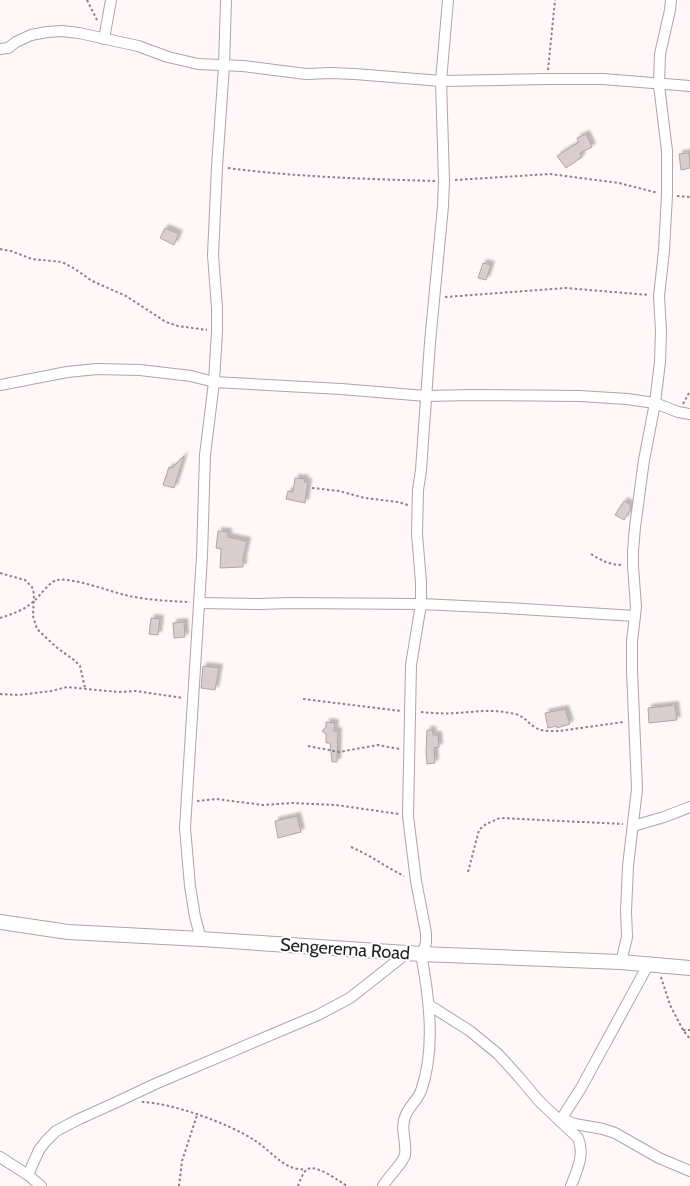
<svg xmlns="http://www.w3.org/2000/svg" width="690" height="1186" viewBox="0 0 690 1186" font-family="Cabin,sans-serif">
	<defs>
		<filter id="shadow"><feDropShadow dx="3.5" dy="-3.5" stdDeviation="1" flood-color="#0004"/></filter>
	</defs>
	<rect width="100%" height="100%" fill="#fff7f8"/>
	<g fill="#dacdd0" stroke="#b0a4a6" filter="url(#shadow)">
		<polygon points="586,134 592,147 580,153 582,157 566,168 557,156 579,142 577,138"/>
		<polygon points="689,153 690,168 681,170 679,154"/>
		<polygon points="165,228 179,234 174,245 160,238"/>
		<polygon points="483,263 491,265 486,280 478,278"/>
		<polygon points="184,456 174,488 163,485 169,467 172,468"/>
		<polygon points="295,478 305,479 304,482 308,482 305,503 286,499 288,491 293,492"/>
		<polygon points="624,501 631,505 630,510 624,520 615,515"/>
		<polygon points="218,531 228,532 228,537 247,541 243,559 243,567 220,568 221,549 216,548"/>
		<polygon points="151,618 160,619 158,635 149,634"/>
		<polygon points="184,622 185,637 174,638 173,623"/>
		<polygon points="203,666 219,668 215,690 201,688"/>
		<polygon points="675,705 677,720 649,723 648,708"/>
		<polygon points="565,709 570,724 557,728 557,726 548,728 545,713"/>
		<polygon points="326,722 335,723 334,731 338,731 337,762 332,762 330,743 326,743 326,734 322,731 326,727"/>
		<polygon points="427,730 432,730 433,735 438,735 439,747 434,748 435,763 427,764 426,752"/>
		<polygon points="297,816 301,832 278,838 275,821"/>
	</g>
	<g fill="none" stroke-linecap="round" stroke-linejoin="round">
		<g stroke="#b0a4a6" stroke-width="12">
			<g id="minor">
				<polyline points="104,39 111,0"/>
				<polyline points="0,49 8,48 16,42 31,35 47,32 62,31 79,33 138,46 168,57 198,64 243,66 306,74 331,73 355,74 441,81 547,79 603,79 690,86"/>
				<polyline points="0,385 67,372 97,369 140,370 191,376 214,382 341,389 426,396 472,395 580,396 627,399 655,403 678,412 690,414"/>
				<polyline points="199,603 259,604 290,603 421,604 506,608 635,616"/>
				<polyline points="633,826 664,817 690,807"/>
				<polyline points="201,939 195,917 190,886 185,828 202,556 205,455 214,382 217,331 217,308 213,255 217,167 224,66 226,0"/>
				<polyline points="422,954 426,943 426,933 416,881 408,816 411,665 421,604 421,582 417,534 418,490 421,470 430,342 443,206 444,181 441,81 448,0"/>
				<polyline points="621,962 627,937 626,911 628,866 637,789 632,670 632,641 636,607 633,566 633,551 635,527 644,460 655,403 660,362 661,331 659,296 664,251 667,195 667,151 659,85 660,54 670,10 671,0"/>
				<path d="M429 1005 470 1031 498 1054 518 1076 539 1101 578 1138C585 1155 577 1170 571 1186"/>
				<polyline points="562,1119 575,1124 603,1129 615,1133 659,1158 690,1171"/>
				<polyline points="560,1121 581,1088 648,965"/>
				<polyline points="0,1157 28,1175 41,1186"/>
				<polyline points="28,1175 39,1150 46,1141 56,1131 77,1120 119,1101 155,1084 318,1015 350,998 407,953"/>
				<path d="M383 1186C388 1177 403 1163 405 1155 407 1142 400 1128 405 1117 408 1107 417 1101 421 1091 436 1049 429 996 421 954"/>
			</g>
		</g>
		<g stroke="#b0a4a6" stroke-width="16">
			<polyline id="secondary" points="0,922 68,932 201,939 421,954 621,962 690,968"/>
		</g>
		<g stroke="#898384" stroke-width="2" stroke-dasharray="2.5 2.5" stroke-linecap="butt">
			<polyline points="87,0 97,20"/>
			<polyline points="548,70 555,0"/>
			<path d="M228 168C296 177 366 179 435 181"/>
			<polyline points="455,180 550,174 619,183 658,193"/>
			<polyline points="677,196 690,197"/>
			<polyline points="0,249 11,251 32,259 62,262 75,269 92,281 126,296 166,322 178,326 207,330"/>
			<polyline points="445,297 566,288 649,295"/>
			<polyline points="683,404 690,391"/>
			<polyline points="312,488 339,491 365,498 398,502 408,505"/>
			<path d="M591 554C602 561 610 565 623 565"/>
			<polyline points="0,573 25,580 32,587 34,594 33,616 37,629 56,647 74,660 80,666 85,688"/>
			<path d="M0 618C12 614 25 610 34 601 40 596 49 582 57 580 71 577 109 591 125 595 146 600 168 601 190 602"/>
			<polyline points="0,694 19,695 51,691 67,687 118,692 136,691 183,698"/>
			<polyline points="303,699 401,711"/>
			<path d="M421 712C432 713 444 714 456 713 474 712 492 709 510 713 525 715 526 722 536 728 543 732 552 731 559 731L624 722"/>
			<polyline points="308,746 339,752 378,745 399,749"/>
			<polyline points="197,801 216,799 263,805 292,803 336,805 399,814"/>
			<path d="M351 847C370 855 386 867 404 876"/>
			<polyline points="468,872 479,830 486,824 500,818 623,824"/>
			<polyline points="661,977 670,1005 683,1030 690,1039"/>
			<polyline points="683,1030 690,1030"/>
			<path d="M142 1102C172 1103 228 1123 254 1140 266 1147 278 1162 291 1167 295 1169 301 1169 306 1170"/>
			<polyline points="179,1186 182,1161 197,1115"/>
			<path d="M298 1186C300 1181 303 1171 308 1169 316 1164 339 1181 347 1186"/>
		</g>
		<use href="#minor" stroke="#fff" stroke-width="10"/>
		<use href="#secondary" stroke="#fff" stroke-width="14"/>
	</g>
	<g text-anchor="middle" stroke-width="4" stroke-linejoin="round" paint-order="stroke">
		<g font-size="18" fill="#231f20" stroke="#fff">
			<text transform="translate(345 949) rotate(4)" y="6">Sengerema Road</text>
		</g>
	</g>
</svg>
